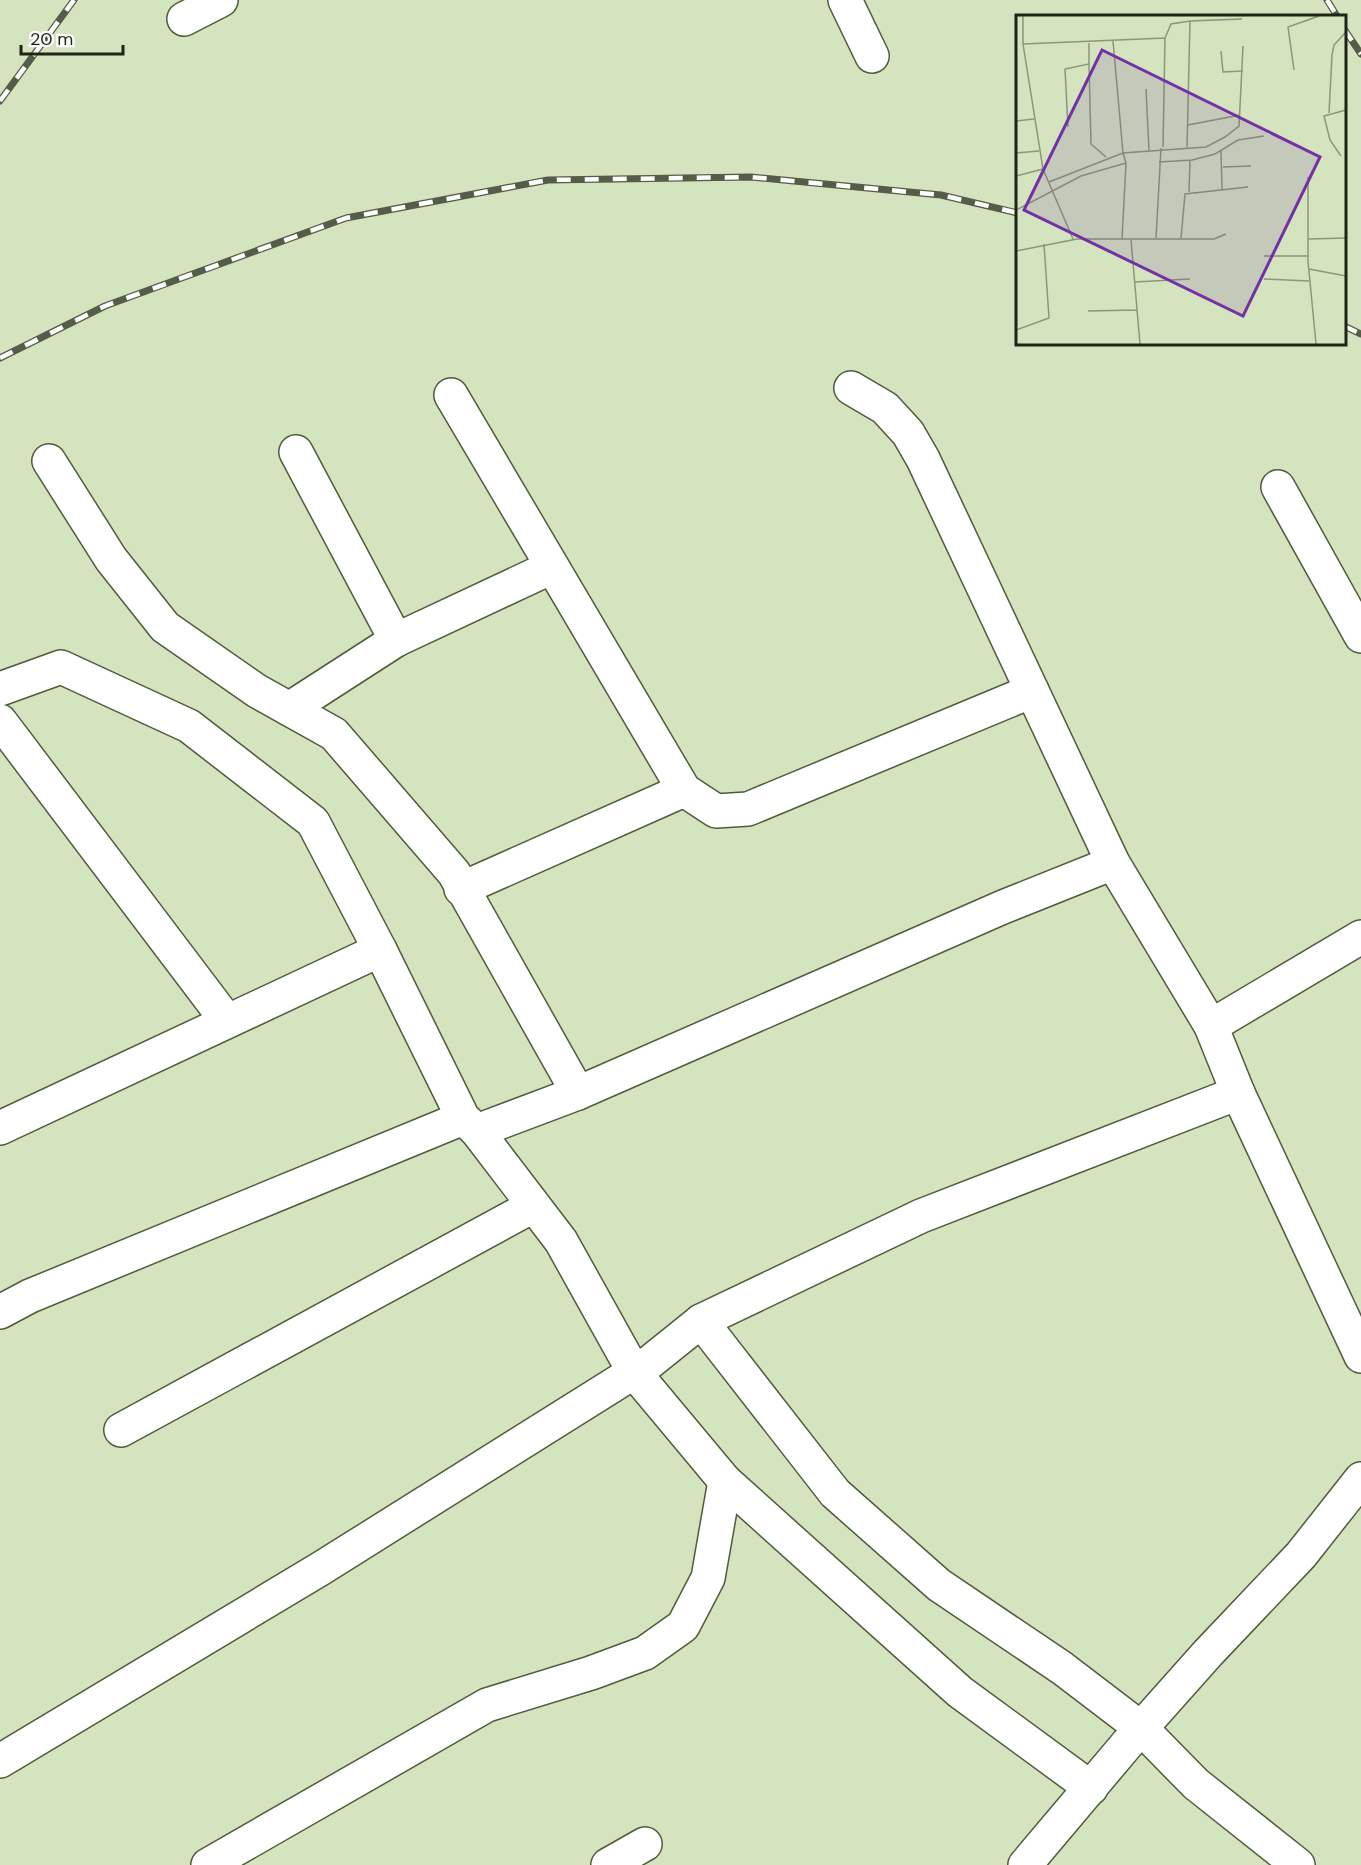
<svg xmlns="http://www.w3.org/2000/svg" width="1361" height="1865" viewBox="0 0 1361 1865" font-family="'DM Sans',sans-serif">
	<rect width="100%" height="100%" fill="#d3e4be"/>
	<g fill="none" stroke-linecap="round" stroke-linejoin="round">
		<g stroke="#4e5c3a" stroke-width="36">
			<g id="minor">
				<polyline points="845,0 872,56"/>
				<polyline points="184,19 221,0"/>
				<polyline points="851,388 885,408 908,433 923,459 1113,863 1211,1026 1238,1093 1361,1356"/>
				<polyline points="451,395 684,790 716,811 748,809 1032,691"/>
				<polyline points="296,452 396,640"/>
				<polyline points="49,461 111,559 165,627 257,691 334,734 454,873 578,1093"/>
				<polyline points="1278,487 1361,636"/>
				<polyline points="0,689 61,667 189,726 313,822 380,950 463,1118 477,1131 561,1241 634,1372 650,1362 701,1321 835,1493 939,1585 1062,1668 1142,1729 1196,1784 1298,1865"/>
				<polyline points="289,709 396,640 552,567"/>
				<polyline points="0,721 227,1021"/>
				<polyline points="461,889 684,790"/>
				<polyline points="1211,1026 1361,937"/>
				<polyline points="0,1128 380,950"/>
				<polyline points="477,1131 578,1093 1003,907 1113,863"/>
				<polyline points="0,1312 30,1296 463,1118"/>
				<polyline points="701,1321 921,1216 1238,1093"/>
				<polyline points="121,1430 533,1206"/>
				<polyline points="0,1761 320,1569 634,1372 725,1481 960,1692 1091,1788"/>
				<polyline points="208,1865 487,1705 591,1673 645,1653 683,1626 708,1578 725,1481"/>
				<polyline points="608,1865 645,1844"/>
				<polyline points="1025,1865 1127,1744 1208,1653 1301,1555 1361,1479"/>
			</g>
		</g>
		<use href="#minor" stroke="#fff" stroke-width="33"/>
		<g stroke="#545d48" stroke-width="7">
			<g id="rail">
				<polyline points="1327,0 1337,16"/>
				<polyline points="1344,29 1361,54"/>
				<polyline points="0,101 74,0"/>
				<polyline points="1344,326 1361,334"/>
				<polyline points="0,358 105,306 346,218 548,180 751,177 941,195 1018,213"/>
			</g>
		</g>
		<use href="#rail" stroke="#fdfefb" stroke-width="4.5" stroke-dasharray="14" stroke-linecap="butt"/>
	</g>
	<g transform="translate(1016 15)">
		<rect width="330" height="330" fill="#d3e4be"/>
		<path fill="none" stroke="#8b977b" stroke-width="1.5" d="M7 1V29L27 154 57 224M7 29 149 23 155 9 174 6M205 36 207 57 227 56M73 49 75 129 90 142M278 55 272 12 303 1M130 74 133 135M313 98 316 40 318 30 330 17M0 106 18 104M172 110 224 100M52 112 49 54 73 49V28M147 132 149 23M171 132 174 6 226 4M205 135 206 174M0 138 23 136M325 141 314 125 308 101 330 95M143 147 176 145 199 139 222 125 248 121M207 152 235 151M0 161 27 154M292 162V246L300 329M33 167 107 138 97 26M173 177 174 145M0 195 65 161 110 148 107 138 190 132 209 122 223 111 227 31M140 223 145 133M165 223 169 179 232 172M106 224 110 148M293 224 330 223M115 225 124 329M0 236 61 224H198L210 219M248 241H292M293 254 330 261M248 264 293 266M119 267 174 264M72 296 121 295M0 315 33 303 28 229"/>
		<path fill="#7431a6" fill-opacity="0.15" stroke="#7431a6" stroke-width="3" d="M86 35 304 142 227 301 8 195Z"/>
		<rect width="330" height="330" fill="none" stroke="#1e2416" stroke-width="3"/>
	</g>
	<path d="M21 45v9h102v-9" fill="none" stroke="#1e2416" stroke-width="3"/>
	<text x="30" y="45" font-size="18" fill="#1e2416" stroke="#fdfefb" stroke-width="4.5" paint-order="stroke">20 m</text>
</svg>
